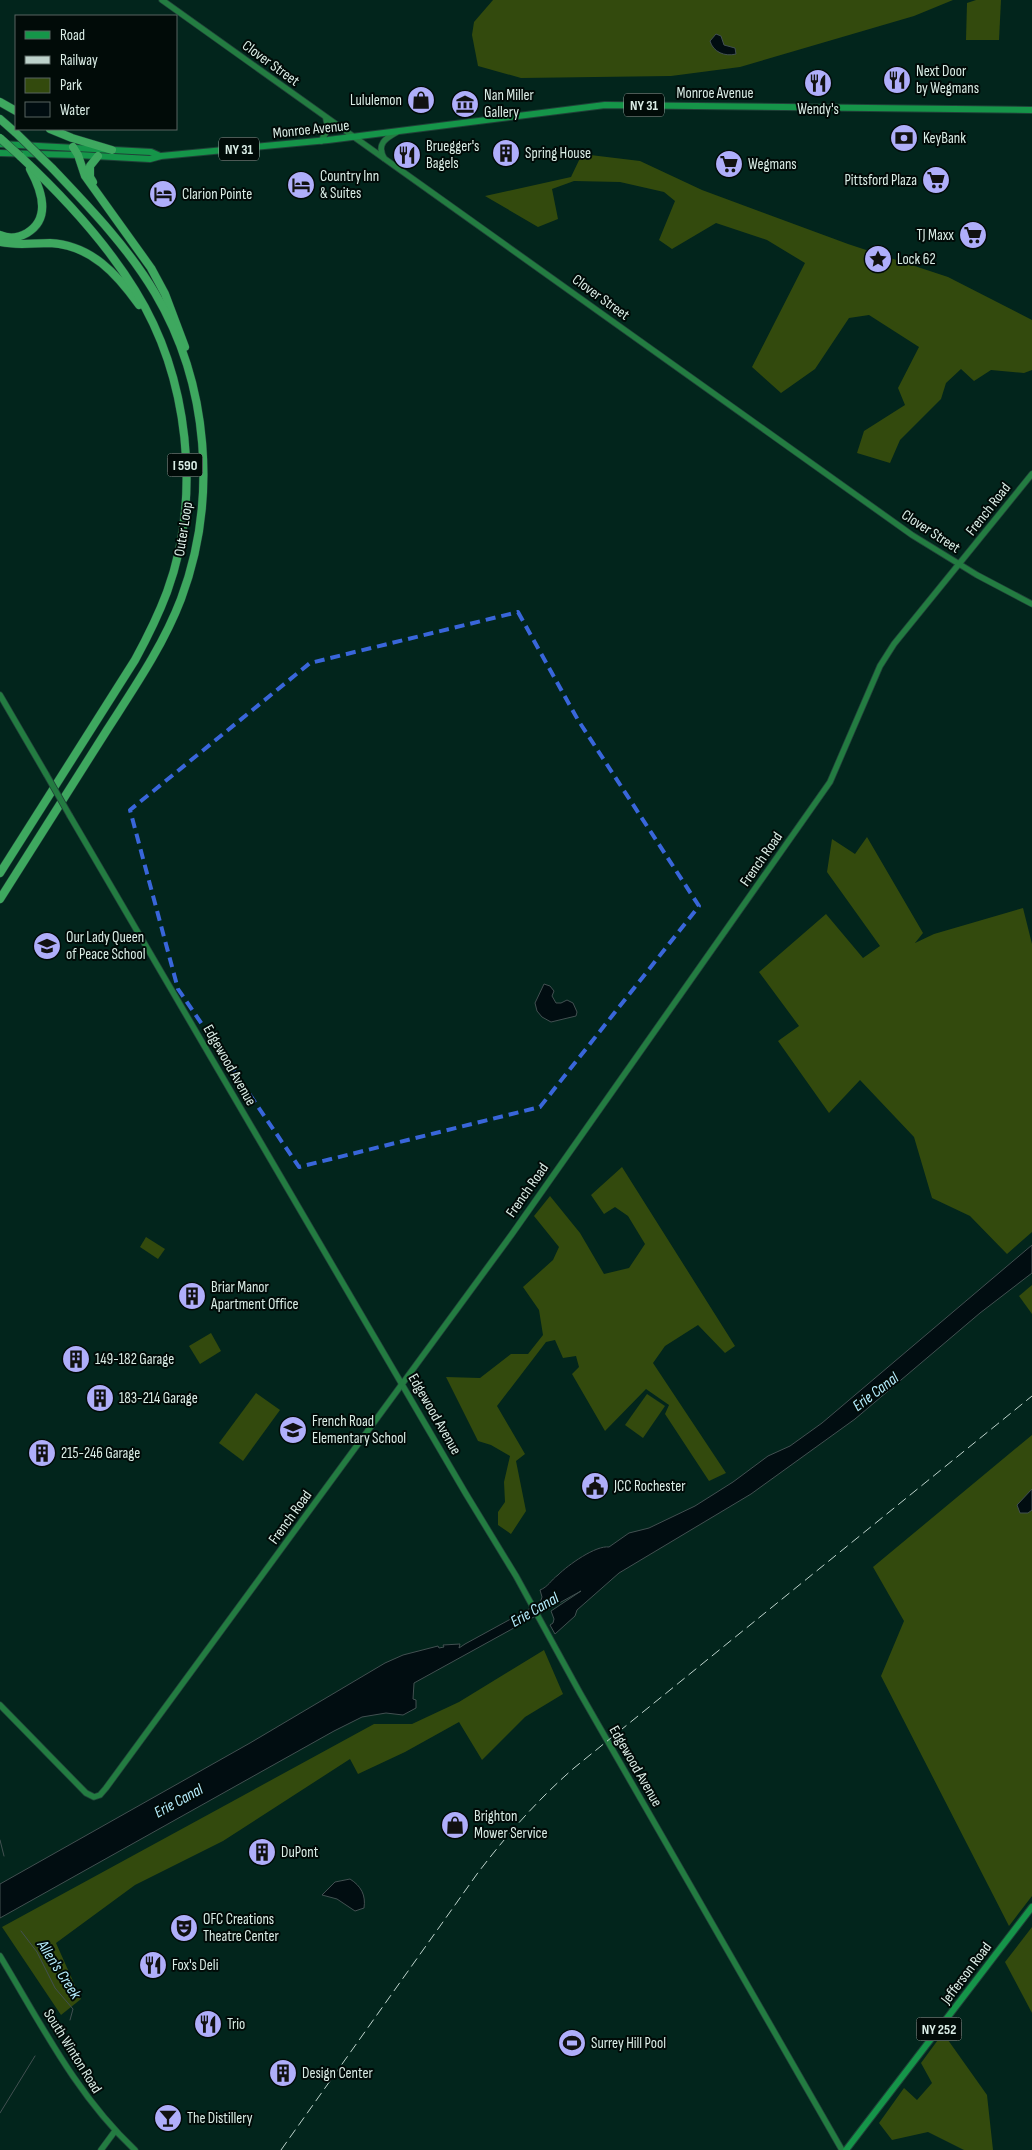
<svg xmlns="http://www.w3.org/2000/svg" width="1032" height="2150" viewBox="0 0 1032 2150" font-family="'Sofia Sans Condensed',sans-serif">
	<rect width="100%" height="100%" fill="#02251c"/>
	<g fill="#334a0d">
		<polygon points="493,0 953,0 914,16 740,67 671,76 521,78 478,66 472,35 474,22"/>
		<polygon points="976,0 1001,0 999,40 966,40 967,3"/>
		<polygon points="582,154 640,161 702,190 848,244 948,277 1032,320 1032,370 1024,373 991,370 974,381 961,369 946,383 941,399 900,440 890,463 857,453 864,431 905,405 898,388 919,347 869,315 849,318 815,369 781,393 752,367 805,263 767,240 716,223 672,249 659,240 675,201 664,192 620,182 574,181 552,189 558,219 538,227 485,196 571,177"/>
		<polygon points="867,837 923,933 915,943 934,934 1023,908 1032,944 1032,1232 1007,1254 970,1216 932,1198 914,1137 860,1080 829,1113 778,1041 799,1026 759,972 826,914 863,958 880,946 827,872 832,839 855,854"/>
		<polygon points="622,1167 735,1346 725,1353 698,1325 665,1346 653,1363 726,1473 709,1481 665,1414 669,1405 646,1389 605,1431 572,1374 579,1367 576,1356 563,1358 555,1340 546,1342 497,1406 525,1454 516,1461 526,1511 511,1534 498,1525 498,1512 505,1502 504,1482 510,1456 491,1445 478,1441 446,1377 480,1378 511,1354 528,1354 543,1335 539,1310 523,1287 553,1260 559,1247 534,1216 550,1196 580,1233 604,1274 629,1268 645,1244 628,1216 615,1207 604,1214 591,1195"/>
		<polygon points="146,1237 165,1249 158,1259 140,1247"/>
		<polygon points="1032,1285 1032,1314 1019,1296"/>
		<polygon points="211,1333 221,1351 200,1364 189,1346"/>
		<polygon points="256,1393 280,1410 243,1461 219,1443"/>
		<polygon points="647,1394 665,1406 643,1438 625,1425"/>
		<polygon points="1032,1435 1032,1896 1009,1926 881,1676 904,1621 873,1567"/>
		<polygon points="544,1650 563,1694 525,1717 482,1760 459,1722 405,1752 358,1774 350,1759 223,1841 135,1885 56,1943 81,1999 61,2015 2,1927 374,1724 412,1724 459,1702"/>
		<polygon points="1032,1927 1032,2013 1005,1962"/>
		<polygon points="943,2033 987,2095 993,2150 964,2150 928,2132 892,2140 879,2123 904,2088 917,2100 932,2083 921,2063"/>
	</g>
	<g fill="#010d11" stroke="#425051">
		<path d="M716 34 721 36 724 45 735 48 736 54C725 57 713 52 710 41Z"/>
		<polygon points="544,984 550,986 554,991 552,996 556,1003 561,1003 567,1000 573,1003 577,1012 576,1016 551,1022 542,1017 537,1011 535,1003"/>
		<path d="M1032 1245V1273L980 1313 855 1419 751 1494 619 1573 577 1610 575 1616 555 1634 550 1625 553 1623 554 1619 551 1611 581 1591 414 1683 413 1699 416 1700V1708L403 1715 386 1713 362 1717 334 1731 0 1918V1884L250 1743 385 1663 403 1655 438 1646 439 1648 444 1647 443 1645 460 1644 459 1648 465 1644 540 1603 542 1597 540 1590C548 1587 551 1580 558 1575 568 1565 596 1545 609 1547L629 1533 649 1528 695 1506 733 1482 768 1456 790 1446 822 1423Z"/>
		<polygon points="1032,1489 1032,1510 1028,1513 1020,1513 1017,1505"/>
		<path d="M350 1879C361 1886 366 1895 364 1908L355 1911 337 1899 322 1895 335 1882Z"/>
	</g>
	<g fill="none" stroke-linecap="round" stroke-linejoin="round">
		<g stroke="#425051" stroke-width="1">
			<polyline points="0,1840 4,1856"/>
			<polyline points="21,1931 37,1952 55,1988 73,2009 70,2020"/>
			<polyline points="0,2113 35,2056"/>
		</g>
		<g stroke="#204138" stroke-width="7">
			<g id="secondary">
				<polyline points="162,0 912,535 977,575 1032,604"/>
				<polyline points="321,141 328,129 326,119"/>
				<path d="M384 158C376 144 386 138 397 132"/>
				<polyline points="0,695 46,774"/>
				<polyline points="70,816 466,1494 516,1576 580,1693 842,2150"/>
				<polyline points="0,1705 86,1793 94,1797 100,1795 106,1788 512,1234 830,782 880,666 894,644 1032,474"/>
				<path d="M0 1956C41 2024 77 2096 135 2150"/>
				<polyline points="101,2150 115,2131"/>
			</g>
		</g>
		<g stroke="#204138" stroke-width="8">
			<g id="primary">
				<polyline points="0,144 151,152 160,156"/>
				<polyline points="0,153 78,155 150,159 161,156 328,140 605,105 1032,110"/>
				<polyline points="846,2150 1032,1907"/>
			</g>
		</g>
		<g stroke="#204138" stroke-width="9">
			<g id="highway">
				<polyline points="0,102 16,111"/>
				<polyline points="0,119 16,133"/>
				<polyline points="50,129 72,138 112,150"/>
				<polyline points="73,147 78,155 85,176 151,268 165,294 185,347"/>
				<polyline points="93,182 90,177 90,166 98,156"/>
				<path d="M0 235C9 239 18 238 27 233 52 218 41 189 30 169"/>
				<path d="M0 242C17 246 33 243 50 243 91 245 117 274 139 305"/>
				<path d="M0 873 135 660C147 638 158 616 167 592 202 496 189 377 135 290 104 240 63 196 20 156"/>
				<path d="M0 899C36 843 71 786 107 730 134 688 163 646 181 599 218 500 209 384 155 293 127 246 89 207 52 168"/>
			</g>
		</g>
		<use href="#secondary" stroke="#237c41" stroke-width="5.5"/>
		<use href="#primary" stroke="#159549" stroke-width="6"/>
		<use href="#highway" stroke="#3ea85f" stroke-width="8"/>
		<path stroke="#bdd2cb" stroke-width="1" stroke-dasharray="10 5" stroke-linecap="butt" d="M281 2150 477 1874C506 1836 537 1800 574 1768L1032 1396"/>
		<g stroke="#204138" stroke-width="7" stroke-linecap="butt">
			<polyline id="secondary-bridge" points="46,774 70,816"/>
		</g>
		<g stroke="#204138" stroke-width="9" stroke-linecap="butt">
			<g id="highway-bridge">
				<polyline points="16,133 52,168"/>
				<polyline points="0,138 20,156"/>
			</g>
		</g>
		<use href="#secondary-bridge" stroke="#237c41" stroke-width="5.5"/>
		<use href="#highway-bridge" stroke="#3ea85f" stroke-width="8"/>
	</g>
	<path fill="none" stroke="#3966da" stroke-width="4" stroke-dasharray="10 6" stroke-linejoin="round" d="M518 612 578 720 699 906 540 1107 299 1167 178 989 130 810 310 663Z"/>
	<defs>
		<g id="restaurant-disc" transform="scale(1.4375)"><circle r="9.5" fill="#afaefa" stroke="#010b08"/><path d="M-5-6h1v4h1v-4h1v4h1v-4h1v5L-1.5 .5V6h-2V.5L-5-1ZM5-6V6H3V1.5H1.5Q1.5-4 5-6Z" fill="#111"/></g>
		<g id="shop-disc" transform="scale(1.4375)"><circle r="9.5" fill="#afaefa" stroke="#010b08"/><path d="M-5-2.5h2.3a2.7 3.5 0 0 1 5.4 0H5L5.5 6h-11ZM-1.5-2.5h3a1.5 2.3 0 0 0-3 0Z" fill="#111"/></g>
		<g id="museum-disc" transform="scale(1.4375)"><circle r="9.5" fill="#afaefa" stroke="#010b08"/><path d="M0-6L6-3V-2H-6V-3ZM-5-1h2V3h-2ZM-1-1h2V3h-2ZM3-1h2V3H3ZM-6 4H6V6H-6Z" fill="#111"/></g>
		<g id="bank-disc" transform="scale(1.4375)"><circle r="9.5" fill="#afaefa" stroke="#010b08"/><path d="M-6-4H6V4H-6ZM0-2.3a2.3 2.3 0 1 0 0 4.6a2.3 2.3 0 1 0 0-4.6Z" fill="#111"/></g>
		<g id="building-disc" transform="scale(1.4375)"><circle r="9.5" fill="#afaefa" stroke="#010b08"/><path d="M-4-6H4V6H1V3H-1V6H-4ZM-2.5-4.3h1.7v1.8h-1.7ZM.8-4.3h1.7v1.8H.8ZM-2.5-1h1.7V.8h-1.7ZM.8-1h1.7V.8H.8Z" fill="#111"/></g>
		<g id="supermarket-disc" transform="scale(1.4375)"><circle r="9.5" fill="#afaefa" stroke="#010b08"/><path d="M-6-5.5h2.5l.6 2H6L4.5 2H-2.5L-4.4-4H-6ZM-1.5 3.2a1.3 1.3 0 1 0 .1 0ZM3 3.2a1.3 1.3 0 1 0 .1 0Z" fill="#111"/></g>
		<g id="hotel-disc" transform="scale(1.4375)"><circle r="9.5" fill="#afaefa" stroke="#010b08"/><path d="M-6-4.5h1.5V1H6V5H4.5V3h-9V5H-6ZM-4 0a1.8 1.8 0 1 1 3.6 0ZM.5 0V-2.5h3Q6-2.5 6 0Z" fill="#111"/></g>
		<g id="sight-disc" transform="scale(1.4375)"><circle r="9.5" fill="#afaefa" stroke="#010b08"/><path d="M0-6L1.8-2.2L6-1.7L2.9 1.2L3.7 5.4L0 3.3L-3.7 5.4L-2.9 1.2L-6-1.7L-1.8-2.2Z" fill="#111"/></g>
		<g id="school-disc" transform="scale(1.4375)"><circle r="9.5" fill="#afaefa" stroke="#010b08"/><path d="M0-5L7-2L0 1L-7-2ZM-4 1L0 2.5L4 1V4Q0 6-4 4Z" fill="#111"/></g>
		<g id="civic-disc" transform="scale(1.4375)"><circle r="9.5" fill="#afaefa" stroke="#010b08"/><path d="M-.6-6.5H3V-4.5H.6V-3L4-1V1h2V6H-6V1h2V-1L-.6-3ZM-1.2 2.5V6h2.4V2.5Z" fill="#111"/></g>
		<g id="theatre-disc" transform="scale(1.4375)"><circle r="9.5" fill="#afaefa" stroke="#010b08"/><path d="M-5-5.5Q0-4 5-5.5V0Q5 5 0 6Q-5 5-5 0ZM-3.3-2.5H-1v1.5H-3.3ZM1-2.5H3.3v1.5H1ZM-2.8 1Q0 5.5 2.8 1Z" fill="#111"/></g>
		<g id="stadium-disc" transform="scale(1.4375)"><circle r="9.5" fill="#afaefa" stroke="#010b08"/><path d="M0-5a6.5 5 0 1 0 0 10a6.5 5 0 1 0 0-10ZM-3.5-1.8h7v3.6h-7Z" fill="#111"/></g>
		<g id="bar-disc" transform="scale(1.4375)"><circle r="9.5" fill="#afaefa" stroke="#010b08"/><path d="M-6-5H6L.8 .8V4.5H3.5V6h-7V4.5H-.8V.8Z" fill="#111"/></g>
	</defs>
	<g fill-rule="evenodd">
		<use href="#restaurant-disc" x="897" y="80"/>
		<use href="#restaurant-disc" x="818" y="83"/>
		<use href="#shop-disc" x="421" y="100"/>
		<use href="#museum-disc" x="465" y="104"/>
		<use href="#bank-disc" x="904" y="138"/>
		<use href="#building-disc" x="506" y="153"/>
		<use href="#restaurant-disc" x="407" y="155"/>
		<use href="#supermarket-disc" x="729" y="164"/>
		<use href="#supermarket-disc" x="936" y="180"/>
		<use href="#hotel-disc" x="301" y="185"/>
		<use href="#hotel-disc" x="163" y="194"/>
		<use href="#supermarket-disc" x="973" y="235"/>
		<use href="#sight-disc" x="878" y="259"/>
		<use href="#school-disc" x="47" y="946"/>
		<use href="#building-disc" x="192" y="1296"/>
		<use href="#building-disc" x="76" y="1359"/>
		<use href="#building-disc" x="100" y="1398"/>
		<use href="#school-disc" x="293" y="1430"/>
		<use href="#building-disc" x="42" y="1453"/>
		<use href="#civic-disc" x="595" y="1486"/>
		<use href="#shop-disc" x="455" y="1825"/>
		<use href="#building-disc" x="262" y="1852"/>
		<use href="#theatre-disc" x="184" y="1928"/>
		<use href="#restaurant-disc" x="153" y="1965"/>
		<use href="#restaurant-disc" x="208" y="2024"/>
		<use href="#stadium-disc" x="572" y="2043"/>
		<use href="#building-disc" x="283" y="2073"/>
		<use href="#bar-disc" x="168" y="2118"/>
	</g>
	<g text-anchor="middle" stroke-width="4" stroke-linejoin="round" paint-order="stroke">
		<g fill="#010b08" stroke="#99a9a3" stroke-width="1">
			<rect x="624" y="93.5" width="40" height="23" rx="4"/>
			<rect x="219" y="137.5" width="40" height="23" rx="4"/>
			<rect x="167.5" y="453.5" width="35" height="23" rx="4"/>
			<rect x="916.5" y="2017.5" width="45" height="23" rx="4"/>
		</g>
		<g font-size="14" font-weight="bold" fill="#daede6">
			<text x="644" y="110">NY 31</text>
			<text x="239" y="154">NY 31</text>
			<text x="185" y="470">I 590</text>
			<text x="939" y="2034">NY 252</text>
		</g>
		<g font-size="15" fill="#daede6" stroke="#010b08">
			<text transform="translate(271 63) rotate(36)" y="5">Clover Street</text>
			<text x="715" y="98">Monroe Avenue</text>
			<text transform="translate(311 129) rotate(-6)" y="5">Monroe Avenue</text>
			<text transform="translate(601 297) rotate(36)" y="5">Clover Street</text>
			<text transform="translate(988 509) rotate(-52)" y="5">French Road</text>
			<text transform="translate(183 529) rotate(-81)" y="5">Outer Loop</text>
			<text transform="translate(931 531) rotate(33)" y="5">Clover Street</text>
			<text transform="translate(761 859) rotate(-55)" y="5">French Road</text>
			<text transform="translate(230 1065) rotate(60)" y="5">Edgewood Avenue</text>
			<text transform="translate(527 1190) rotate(-55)" y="5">French Road</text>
			<text transform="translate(435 1414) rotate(60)" y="5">Edgewood Avenue</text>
			<text transform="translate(290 1517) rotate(-54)" y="5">French Road</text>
			<text transform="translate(636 1766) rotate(60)" y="5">Edgewood Avenue</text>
			<text transform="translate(966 1973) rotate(-53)" y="5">Jefferson Road</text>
			<text transform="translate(73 2051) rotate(58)" y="5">South Winton Road</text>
		</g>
		<g font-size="15" fill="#daede6" stroke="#010b08" text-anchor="start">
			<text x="916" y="76">Next Door<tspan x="916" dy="17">by Wegmans</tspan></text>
			<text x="484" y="100">Nan Miller<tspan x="484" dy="17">Gallery</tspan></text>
			<text x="402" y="105" text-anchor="end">Lululemon</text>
			<text x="818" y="114" text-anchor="middle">Wendy's</text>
			<text x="923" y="143">KeyBank</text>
			<text x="426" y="151">Bruegger's<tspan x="426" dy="17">Bagels</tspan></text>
			<text x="525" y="158">Spring House</text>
			<text x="748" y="169">Wegmans</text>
			<text x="320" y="181">Country Inn<tspan x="320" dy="17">&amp; Suites</tspan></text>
			<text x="917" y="185" text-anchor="end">Pittsford Plaza</text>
			<text x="182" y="199">Clarion Pointe</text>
			<text x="954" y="240" text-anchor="end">TJ Maxx</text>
			<text x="897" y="264">Lock 62</text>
			<text x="66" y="942">Our Lady Queen<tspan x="66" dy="17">of Peace School</tspan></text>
			<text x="211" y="1292">Briar Manor<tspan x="211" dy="17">Apartment Office</tspan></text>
			<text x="95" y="1364">149-182 Garage</text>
			<text x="119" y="1403">183-214 Garage</text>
			<text x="312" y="1426">French Road<tspan x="312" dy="17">Elementary School</tspan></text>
			<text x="61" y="1458">215-246 Garage</text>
			<text x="614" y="1491">JCC Rochester</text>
			<text x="474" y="1821">Brighton<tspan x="474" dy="17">Mower Service</tspan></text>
			<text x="281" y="1857">DuPont</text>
			<text x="203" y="1924">OFC Creations<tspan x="203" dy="17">Theatre Center</tspan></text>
			<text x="172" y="1970">Fox's Deli</text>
			<text x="227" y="2029">Trio</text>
			<text x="591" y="2048">Surrey Hill Pool</text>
			<text x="302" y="2078">Design Center</text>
			<text x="187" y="2123">The Distillery</text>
		</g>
		<g font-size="16" font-style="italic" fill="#b6eefe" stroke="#010b08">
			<text transform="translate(875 1391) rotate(-37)" y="6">Erie Canal</text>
			<text transform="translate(534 1609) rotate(-30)" y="6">Erie Canal</text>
			<text transform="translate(178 1800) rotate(-29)" y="6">Erie Canal</text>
			<text transform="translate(60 1969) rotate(57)" y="6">Allen's Creek</text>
		</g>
	</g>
	<rect x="15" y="15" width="162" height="115" fill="#010b08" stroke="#586561"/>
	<rect x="25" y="31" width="25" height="8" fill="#159549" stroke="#586561"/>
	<text x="60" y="40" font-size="15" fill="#daede6">Road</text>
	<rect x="25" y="56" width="25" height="8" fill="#bdd2cb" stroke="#586561"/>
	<text x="60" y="65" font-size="15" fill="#daede6">Railway</text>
	<rect x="25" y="78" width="25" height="15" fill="#334a0d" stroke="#586561"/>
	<text x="60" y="90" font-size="15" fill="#daede6">Park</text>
	<rect x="25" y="102" width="25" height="15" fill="#010d11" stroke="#586561"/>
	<text x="60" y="115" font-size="15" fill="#daede6">Water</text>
</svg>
